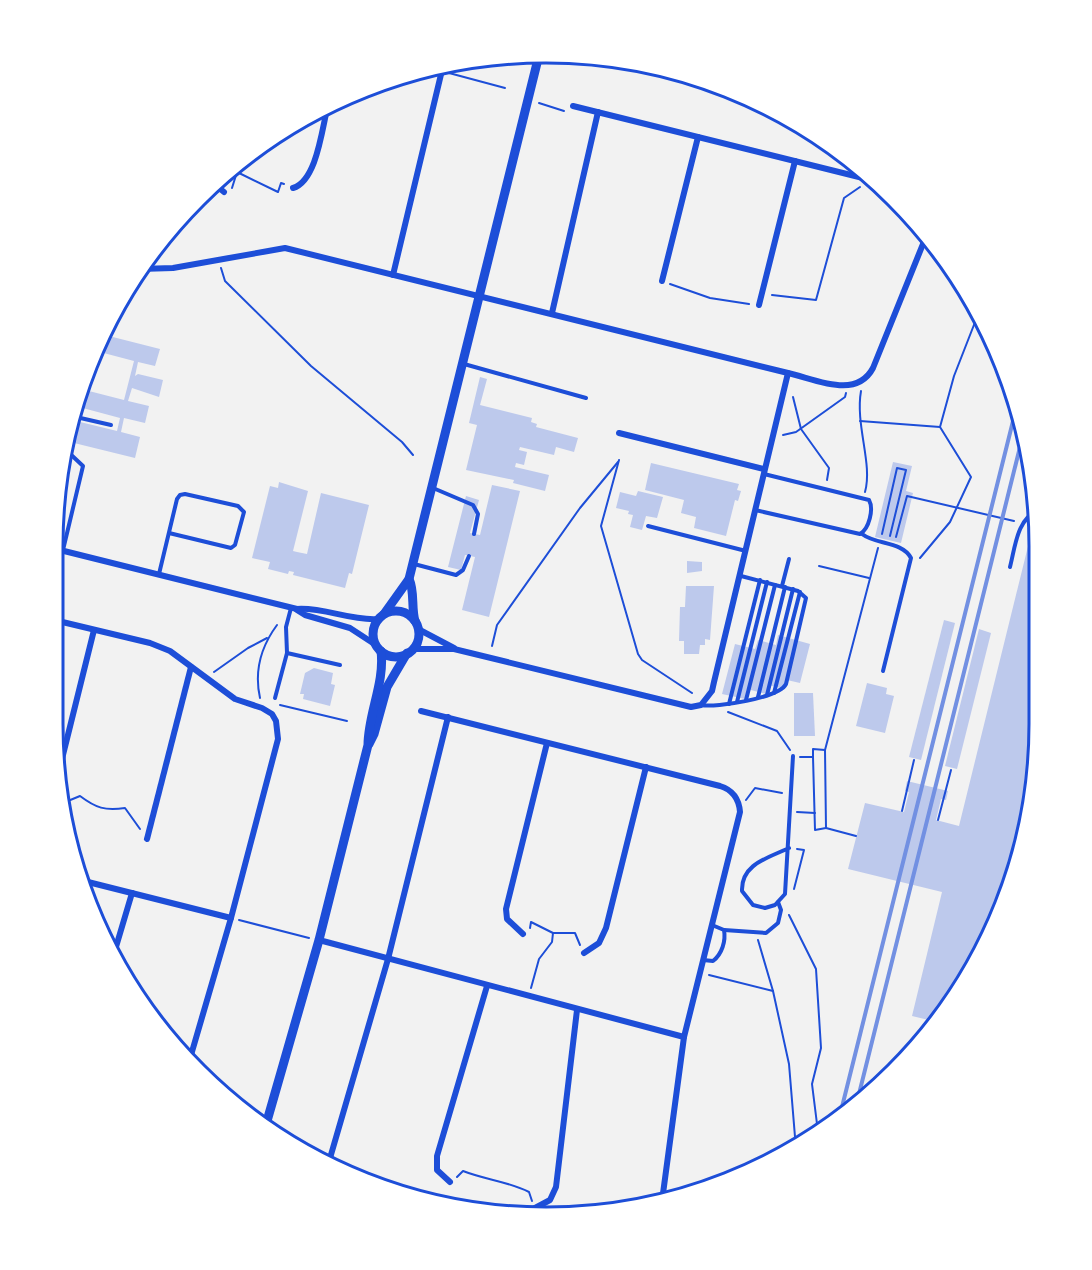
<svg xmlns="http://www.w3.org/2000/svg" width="1092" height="1270" viewBox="0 0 1092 1270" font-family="'Archivo Narrow',sans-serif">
	<rect width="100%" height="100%" fill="#f2f2f2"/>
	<g fill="#bdc9ec">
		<polygon points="101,334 160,349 155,366 138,362 135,376 138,374 163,380 159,397 132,388 128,401 149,406 145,423 124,418 121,432 140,437 135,458 70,442 76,421 117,431 120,418 79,407 85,390 124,400 134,361 96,351"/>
		<polygon points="480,377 487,379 480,405 532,418 531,422 537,424 536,427 578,438 574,452 556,447 554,455 520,447 519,450 527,452 524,465 516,463 515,467 549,475 545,491 513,483 514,480 466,470 477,425 469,423"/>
		<polygon points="893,462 912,466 906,491 913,493 901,543 875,537"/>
		<polygon points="651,463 739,484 737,490 741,491 738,501 735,500 726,536 694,528 696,517 681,513 684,500 645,490"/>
		<polygon points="279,482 308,491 293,551 297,552 307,554 321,493 369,505 352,574 349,573 345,588 293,575 294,572 289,571 288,574 268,569 270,562 252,558 270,486 278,488"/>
		<polygon points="492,485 520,491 489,617 462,610 475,557 465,555 461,570 448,567 466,496 479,500 470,533 480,535"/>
		<polygon points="638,491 663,497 657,518 646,516 642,530 630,527 633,515 628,514 629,511 616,508 620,492 636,496"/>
		<polygon points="1032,530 1039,532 1039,724 1035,771 998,919 956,998 937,1022 912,1016 942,892 848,869 865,803 904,812 909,792 905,791 907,781 948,791 946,800 941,799 936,820 959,826"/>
		<polygon points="687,561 702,562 702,571 687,573"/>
		<polygon points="686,586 714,586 710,640 705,639 705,645 700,645 699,654 684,654 684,641 679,641 680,607 685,607"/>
		<polygon points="944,620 955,623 921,760 909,757"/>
		<polygon points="979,629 991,633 957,769 945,766"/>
		<polygon points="778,635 810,644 800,683 787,680 785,689 768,685 766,694 747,689 745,699 722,694 735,644 755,649 758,640 776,645"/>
		<polygon points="314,668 333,673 331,684 335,685 330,706 303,699 304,694 300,694 305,673"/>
		<polygon points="867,683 887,688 886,694 894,696 885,733 856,726"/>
		<polygon points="794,693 813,693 815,736 794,736"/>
	</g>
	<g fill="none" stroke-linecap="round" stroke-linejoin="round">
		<g stroke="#1d4ed8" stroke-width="2">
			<polyline points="449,73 505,88"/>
			<polyline points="539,103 564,111"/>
			<polyline points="232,188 237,172 278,192 281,183 284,184"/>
			<polyline points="221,268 225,281 311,366 402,442 413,455"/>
			<polyline points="670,284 710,298 749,304"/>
			<polyline points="772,295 816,300 844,198 860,187"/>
			<path d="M861 391C855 425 873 464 865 492"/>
			<polyline points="793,397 801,429 829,468 827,480"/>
			<polyline points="860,421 940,427"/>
			<polyline points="783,435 796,432 845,397 846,393"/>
			<polyline points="619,460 601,526 638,654 642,660 692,693"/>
			<polyline points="882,534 897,468 906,470 890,536"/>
			<polyline points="896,537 907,496 1014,521"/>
			<polyline points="920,558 950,522 971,477 940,427 954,376 979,312"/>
			<polyline points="819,566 869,578"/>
			<polyline points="492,646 497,625 580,508 618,462"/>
			<polyline points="214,672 248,648 267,638"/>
			<path d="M260 698C254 671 260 648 277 625"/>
			<polyline points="280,705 347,721"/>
			<polyline points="728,712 777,731 790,750"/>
			<polyline points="825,750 813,749 813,757 815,830 826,828"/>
			<polyline points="800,757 813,757"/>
			<polyline points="746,800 755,788 782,793"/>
			<path d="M63 803 80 796C96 808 105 811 125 808L140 829"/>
			<polyline points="902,811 914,760"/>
			<polyline points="797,812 815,813"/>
			<polyline points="938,820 951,770"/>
			<polyline points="856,836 826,828 825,750 878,548"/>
			<polyline points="1010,874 1014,875"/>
			<polyline points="1009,875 1013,876"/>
			<polyline points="794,889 804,850 797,849"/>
			<polyline points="789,915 816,969 821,1048 812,1084 818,1132"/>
			<polyline points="239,920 309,938"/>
			<polyline points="530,928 531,922 553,933 575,933 580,945"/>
			<polyline points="758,940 773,991"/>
			<polyline points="709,975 773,991 789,1064 796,1149"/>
			<polyline points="531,988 539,959 552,942 553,933"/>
			<path d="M457 1177 463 1171C486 1180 507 1181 529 1192L532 1201"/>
		</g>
		<g stroke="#1d4ed8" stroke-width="4">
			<polyline points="464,364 586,398"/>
			<polyline points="76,417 111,425"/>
			<polyline points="433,488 473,505 478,514 474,534"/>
			<path d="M755 510 860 534C869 529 874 509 869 500L764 474"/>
			<polyline points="648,526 746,551"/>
			<path d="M862 534C876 545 902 541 911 558L883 671"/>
			<polyline points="63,550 83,466 66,450"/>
			<polyline points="414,564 456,575 463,570 469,556"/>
			<path d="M1010 567C1015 548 1017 518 1038 511"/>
			<path d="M159 574C165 549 171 524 177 499L180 495 185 494 238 506 244 512 235 545 231 548 169 533"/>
			<polyline points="782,586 789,559"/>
			<polyline points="287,653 340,665"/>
			<polyline points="774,693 800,592"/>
			<polyline points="767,695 793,589"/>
			<polyline points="758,697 785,587"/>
			<polyline points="275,698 287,653 286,627 291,608"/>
			<polyline points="746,700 775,585"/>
			<polyline points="737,702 767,582"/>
			<polyline points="729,704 760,580"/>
			<path d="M701 705C716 708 779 698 786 684L806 598 798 591 741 576"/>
			<path d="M789 848C768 858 741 864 742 891L753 905 765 908 775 905 785 894 793 756"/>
			<polyline points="724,930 766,933 778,923 781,910 778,902"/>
			<path d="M703 960 713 961C722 954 726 941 724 930L712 925"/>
		</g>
		<g stroke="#1d4ed8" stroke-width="6">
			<polyline points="431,68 441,71"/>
			<polyline points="573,106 875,181"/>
			<polyline points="213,183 224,192"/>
			<path d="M293 188C317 181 322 128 328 105"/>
			<path d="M140 269 173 268 285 248 788 373C815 379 856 400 873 368L927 234"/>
			<polyline points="393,275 443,66"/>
			<polyline points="662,281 698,137"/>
			<polyline points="759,305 795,161"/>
			<polyline points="552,313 598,112"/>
			<polyline points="619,433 764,469"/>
			<path d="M56 549 297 609C324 607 350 621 378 619"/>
			<polyline points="297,610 305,615 350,628 376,645"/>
			<polyline points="54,620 150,643 170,651 235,699 262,708 272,714 276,721 278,739 231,918 189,1062"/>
			<polyline points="418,629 454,648"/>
			<polyline points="413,649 454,649 691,707 701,705 712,691 714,682 788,373"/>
			<path d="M421 711 720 786C733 790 739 799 740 812L684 1037 662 1201"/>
			<polyline points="59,771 94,630"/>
			<polyline points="147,839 191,667"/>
			<polyline points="80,880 231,918"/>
			<polyline points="523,934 507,919 506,909 547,743"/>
			<polyline points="319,940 684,1037"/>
			<polyline points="584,953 599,943 606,928 646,767"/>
			<polyline points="113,957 132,893"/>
			<polyline points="328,1165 388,959 448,717"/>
			<polyline points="450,1182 437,1170 437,1156 487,986"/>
			<polyline points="535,1208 550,1200 556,1187 577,1010"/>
		</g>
		<g stroke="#1d4ed8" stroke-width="9">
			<path d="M409 579C415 592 411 607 415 621"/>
			<circle cx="396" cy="634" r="23"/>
			<polyline points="384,614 409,579 539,55"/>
			<polyline points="369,744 374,734 387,687 407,653"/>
			<path d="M265 1128 319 940 368 745C368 714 385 683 381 651"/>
		</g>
		<g stroke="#7290e2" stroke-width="4">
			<polyline points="857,1102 1023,435"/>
			<polyline points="840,1115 1017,405"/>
		</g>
	</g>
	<path d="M0 0H1092V1270H0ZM546 63H546A483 483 0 0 1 1029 546V724A483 483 0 0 1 546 1207H546A483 483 0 0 1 63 724V546A483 483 0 0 1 546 63Z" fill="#fff" fill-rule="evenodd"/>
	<path fill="none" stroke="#1d4ed8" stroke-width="3" d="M546 63H546A483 483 0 0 1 1029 546V724A483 483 0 0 1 546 1207H546A483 483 0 0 1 63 724V546A483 483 0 0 1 546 63Z"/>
</svg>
